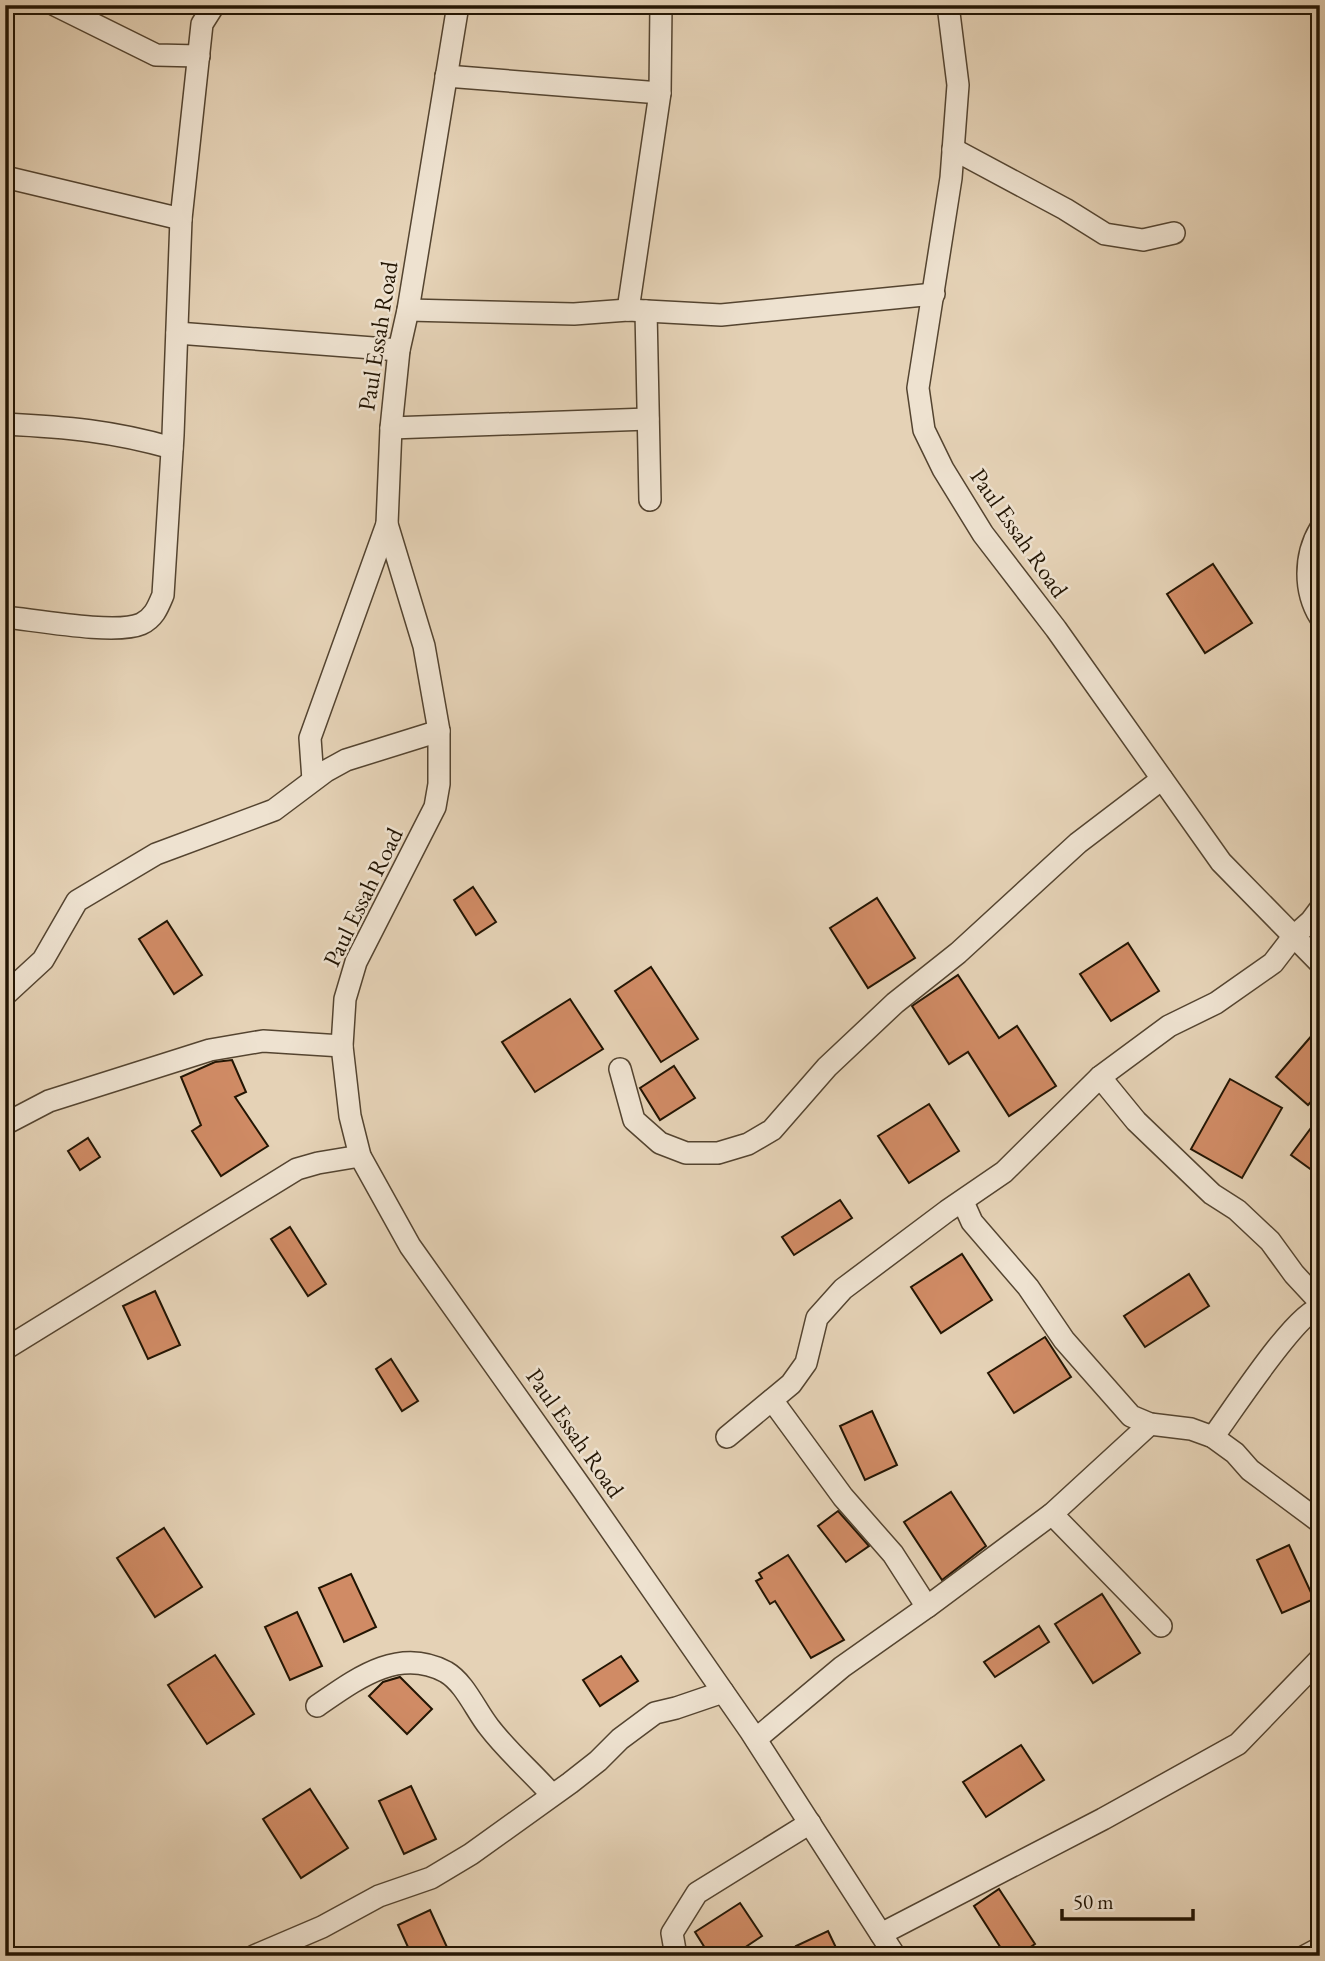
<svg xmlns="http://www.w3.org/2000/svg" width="1325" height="1961" viewBox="0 0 1325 1961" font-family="'EB Garamond',serif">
	<rect width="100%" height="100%" fill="#e5d2b6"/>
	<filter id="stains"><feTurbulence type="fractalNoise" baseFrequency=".00286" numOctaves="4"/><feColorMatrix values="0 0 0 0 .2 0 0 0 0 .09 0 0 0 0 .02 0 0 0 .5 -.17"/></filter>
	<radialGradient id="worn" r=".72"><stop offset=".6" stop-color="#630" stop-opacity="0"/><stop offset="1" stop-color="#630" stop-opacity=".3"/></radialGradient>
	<g fill="#d08b65" stroke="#231503" stroke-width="2">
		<polygon points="1213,564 1252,623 1205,653 1167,594"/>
		<polygon points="473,887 496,922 476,935 454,900"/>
		<polygon points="877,898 915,958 868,988 830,928"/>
		<polygon points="167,921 202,975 174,994 139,939"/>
		<polygon points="1128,943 1159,991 1111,1021 1080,974"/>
		<polygon points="651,967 698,1039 661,1062 615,991"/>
		<polygon points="958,975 999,1038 1017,1026 1056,1086 1009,1116 968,1052 949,1064 912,1006"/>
		<polygon points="570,999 603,1049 535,1092 502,1042"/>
		<polygon points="1320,1026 1320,1092 1308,1105 1276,1077"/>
		<polygon points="232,1060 246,1092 235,1097 268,1146 221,1176 192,1131 201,1125 181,1077 215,1062"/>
		<polygon points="674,1066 695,1098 660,1120 640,1088"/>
		<polygon points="1230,1079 1282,1108 1242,1178 1191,1149"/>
		<polygon points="929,1104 959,1151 909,1183 878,1136"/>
		<polygon points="1311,1128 1320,1135 1320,1176 1291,1155"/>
		<polygon points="88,1138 100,1157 80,1170 68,1151"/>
		<polygon points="840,1200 852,1218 794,1255 782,1237"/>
		<polygon points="290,1227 326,1284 308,1296 271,1239"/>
		<polygon points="962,1254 992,1300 941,1333 911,1287"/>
		<polygon points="1189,1274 1209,1306 1145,1347 1124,1316"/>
		<polygon points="155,1291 180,1345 148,1359 123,1306"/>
		<polygon points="1045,1337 1071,1377 1014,1413 988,1373"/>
		<polygon points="391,1359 418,1401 402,1411 376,1369"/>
		<polygon points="872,1411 897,1465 865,1480 840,1426"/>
		<polygon points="951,1492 986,1546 942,1580 904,1522"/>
		<polygon points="838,1511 869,1546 846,1562 818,1526"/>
		<polygon points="164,1528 202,1587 155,1617 117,1558"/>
		<polygon points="1289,1545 1314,1599 1282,1613 1257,1560"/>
		<polygon points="788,1555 844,1640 811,1658 775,1601 770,1604 756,1581 762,1578 759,1573"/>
		<polygon points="351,1574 376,1627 344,1642 319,1588"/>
		<polygon points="1102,1594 1140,1653 1093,1683 1055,1624"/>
		<polygon points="297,1612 322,1666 290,1680 265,1627"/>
		<polygon points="1039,1626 1049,1642 995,1677 984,1662"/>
		<polygon points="215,1655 254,1714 207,1744 168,1685"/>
		<polygon points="621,1656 638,1681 600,1706 583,1680"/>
		<polygon points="400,1677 432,1709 407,1734 369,1696 383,1682"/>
		<polygon points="1021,1745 1044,1780 986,1817 963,1782"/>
		<polygon points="411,1786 436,1839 404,1854 379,1801"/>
		<polygon points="310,1789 348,1848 301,1878 263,1819"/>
		<polygon points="999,1889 1035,1944 1017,1956 1006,1956 974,1906"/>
		<polygon points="740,1903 762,1936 732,1956 710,1956 695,1932"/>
		<polygon points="430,1910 451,1956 412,1956 398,1925"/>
		<polygon points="828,1931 840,1956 801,1956 796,1946"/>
	</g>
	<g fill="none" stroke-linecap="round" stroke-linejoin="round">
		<g stroke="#544430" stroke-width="24">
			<g id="minor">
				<polyline points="55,5 156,55 199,56"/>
				<polyline points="458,5 408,310 399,350 391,428 387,524 424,646 439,731 439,784 435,807 356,962 345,999 342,1046 350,1116 360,1156 410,1246 583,1490 751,1732 895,1956"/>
				<polyline points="948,5 958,85 951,178 918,388 924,430 943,469 983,534 1056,629 1221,862 1320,963"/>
				<polyline points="446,76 660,93"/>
				<polyline points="953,149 1065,209 1105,234 1143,240 1174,233"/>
				<polyline points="5,177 181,219"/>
				<polyline points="408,310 574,314 628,310 721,315 934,294"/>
				<polyline points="628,310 660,93 661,5"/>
				<polyline points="646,311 650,500"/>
				<polyline points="177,333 399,350"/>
				<path d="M5 424C66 427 113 431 172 448"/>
				<polyline points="391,428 648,419"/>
				<path d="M1320 529C1304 556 1304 591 1320 617"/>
				<path d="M5 617C35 620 116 635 141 624 154 618 158 607 163 595L173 435 181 219 202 24 214 5"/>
				<polyline points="313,780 310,738 387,524"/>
				<polyline points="5,995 43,960 77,901 156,854 274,810 326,771 346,760 439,731"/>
				<polyline points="620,1069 634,1120 660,1143 686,1153 718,1153 748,1144 772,1130 827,1067 895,1003 958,953 1078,843 1162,779"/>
				<polyline points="1100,1077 1136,1121 1212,1194 1237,1210 1270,1241 1294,1274 1320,1302"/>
				<polyline points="5,1124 49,1101 210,1050 263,1041 342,1046"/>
				<polyline points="963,1202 972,1222 1028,1287 1064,1340 1131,1416 1150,1424 1191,1429 1213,1437 1235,1453 1250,1470 1320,1522"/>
				<polyline points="5,1349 297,1169 318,1163 360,1156"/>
				<polyline points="772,1400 843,1497 893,1554 927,1607"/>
				<polyline points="727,1437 791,1384 806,1363 817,1318 843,1289 947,1211 1004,1172 1100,1077 1169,1026 1216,1003 1273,963 1293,937 1311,921 1320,909"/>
				<path d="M1213 1437C1231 1413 1296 1312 1320 1308"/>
				<polyline points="1052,1514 1161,1626"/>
				<path d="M317 1706C355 1680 398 1646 446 1672 465 1683 476 1711 489 1727 508 1752 532 1772 552 1795"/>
				<polyline points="756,1739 842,1667 927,1607 1052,1514 1150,1424"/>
				<polyline points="881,1934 1103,1819 1238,1744 1320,1659"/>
				<polyline points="254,1956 322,1927 379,1896 431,1878 471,1854 570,1783 598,1761 620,1739 655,1713 676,1708 723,1692"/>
				<polyline points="676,1956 672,1933 697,1893 810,1823"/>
				<polyline points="1305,1956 1320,1948"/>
			</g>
		</g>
		<use href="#minor" stroke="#eee2d0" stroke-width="21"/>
	</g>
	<g text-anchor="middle" stroke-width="5" stroke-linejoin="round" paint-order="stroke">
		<g font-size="24" fill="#231503" stroke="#eee2d0">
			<text transform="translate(378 336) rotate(-81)" y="8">Paul Essah Road</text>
			<text transform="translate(1019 533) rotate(55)" y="8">Paul Essah Road</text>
			<text transform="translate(363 897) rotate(-64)" y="8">Paul Essah Road</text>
			<text transform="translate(575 1433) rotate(55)" y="8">Paul Essah Road</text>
		</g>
	</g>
	<rect width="1325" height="1961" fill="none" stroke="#e5d2b6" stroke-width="28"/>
	<rect x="7" y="7" width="1311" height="1947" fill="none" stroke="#231503" stroke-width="3.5"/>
	<rect x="14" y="14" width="1297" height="1933" fill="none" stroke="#231503" stroke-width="2"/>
	<path d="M1062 1909v10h131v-10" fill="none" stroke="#231503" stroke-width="3.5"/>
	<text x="1073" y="1909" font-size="21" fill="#231503" stroke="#eee2d0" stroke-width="5" paint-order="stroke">50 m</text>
	<rect width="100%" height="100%" filter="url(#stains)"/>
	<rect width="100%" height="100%" fill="url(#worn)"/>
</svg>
